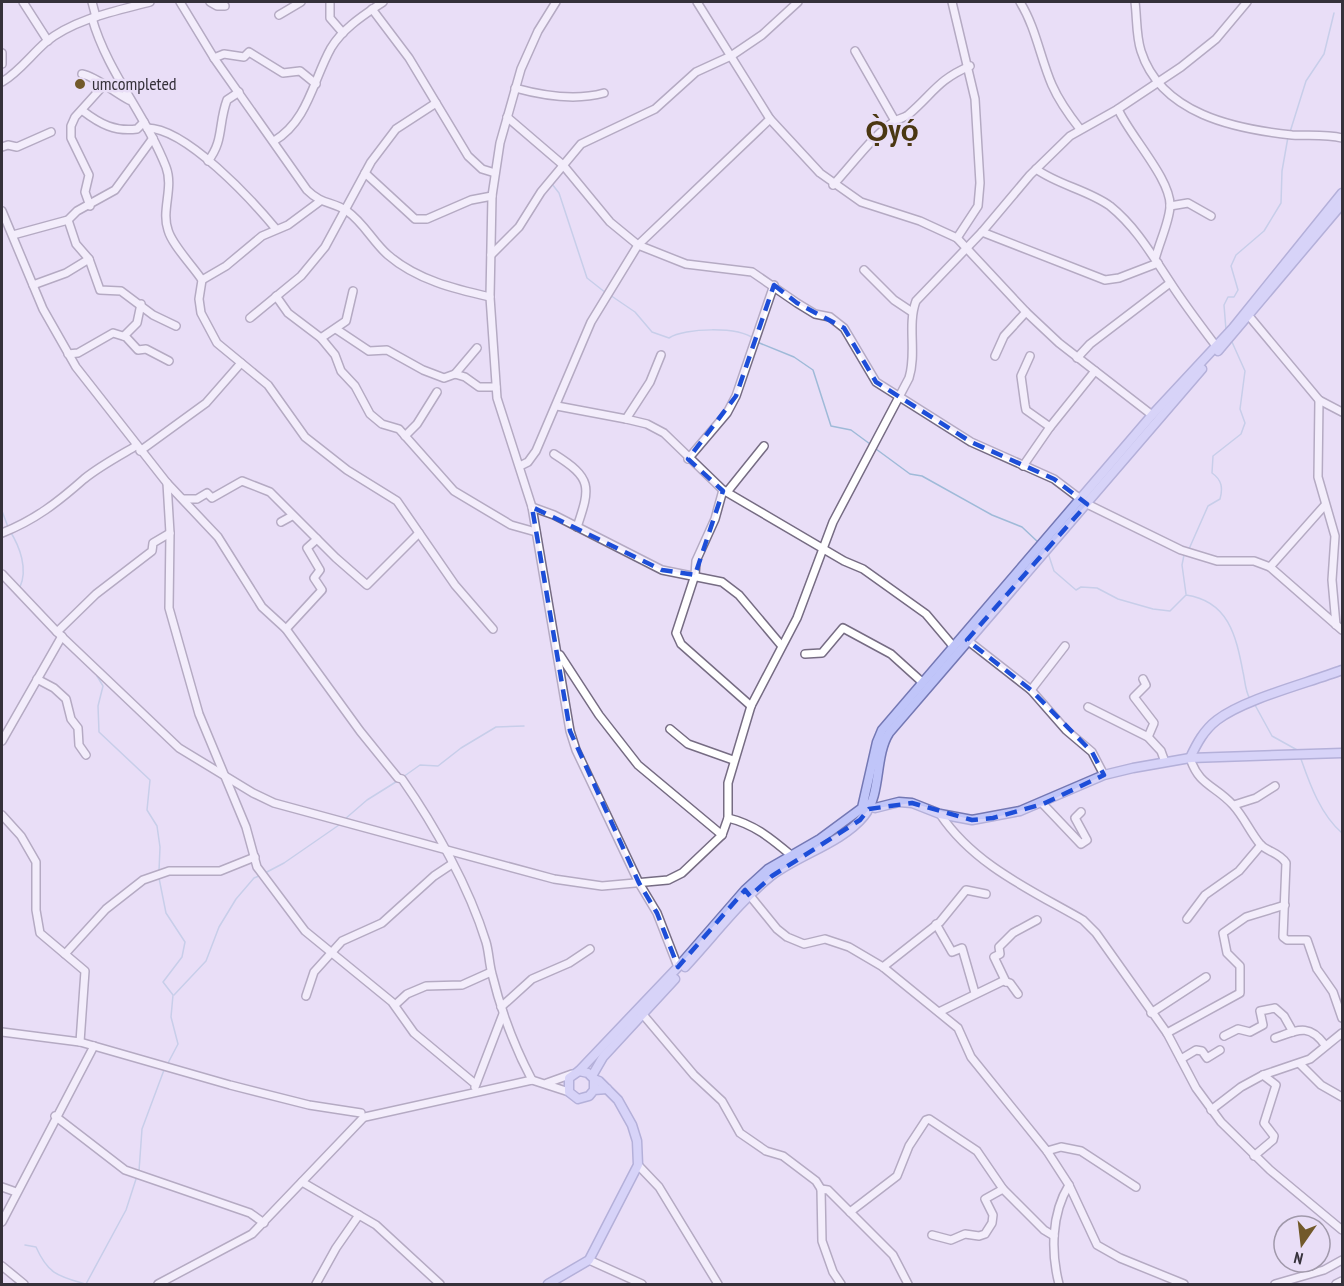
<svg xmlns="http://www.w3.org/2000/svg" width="1344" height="1286" viewBox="0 0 1344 1286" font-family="'PT Sans Narrow',sans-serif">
	<rect width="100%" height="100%" fill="#e9def7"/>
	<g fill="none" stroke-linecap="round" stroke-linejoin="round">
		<g stroke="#9fbad8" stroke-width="1.5">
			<polyline points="1290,132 1306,81 1324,54 1334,13"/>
			<polyline points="552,184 559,193 587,278 606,293"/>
			<path d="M610 295 635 312 652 332 669 338C685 328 738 326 754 339"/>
			<polyline points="1226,330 1224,305 1228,297 1234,297 1238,290 1231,266 1236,255 1264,231 1281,203 1282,171 1288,137"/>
			<polyline points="757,342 794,357 813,370 831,426 851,430 870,444"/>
			<polyline points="876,449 910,474 922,476 992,515 1022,527 1039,543"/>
			<polyline points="2,511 8,527"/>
			<path d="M10 531C20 547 28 569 20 587"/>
			<path d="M1189 549 1208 506 1220 499C1223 488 1222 480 1212 473L1213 456 1241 434 1245 423 1240 409 1245 371 1232 342"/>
			<path d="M1048 553 1054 571 1076 590 1081 587 1097 588 1118 599 1153 609 1170 611 1186 595C1228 601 1236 635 1243 672 1245 680 1245 691 1250 699"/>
			<polyline points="1184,555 1182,565 1186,594"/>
			<polyline points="97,676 103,686 98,706 99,732 150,780 147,810 157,826 160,847 159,871"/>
			<polyline points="1255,705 1272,736 1299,751"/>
			<path d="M1301 759C1310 785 1321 815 1342 833"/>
			<polyline points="403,777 420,765 438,766 461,748 496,727 524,726"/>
			<polyline points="345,819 367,800 399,780"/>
			<polyline points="265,873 284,863 339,825"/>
			<polyline points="159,878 166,913 185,942 182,957 163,982 173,995 171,1017 178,1044 167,1065"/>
			<polyline points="174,995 206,961 219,927 236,899 254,878 261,875"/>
			<polyline points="139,1171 142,1129 164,1070"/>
			<path d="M25 1245 36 1247C48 1274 58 1276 85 1284"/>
			<polyline points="86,1284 126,1210 137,1176"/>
		</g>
		<g stroke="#766c83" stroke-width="10">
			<g id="minor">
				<polyline points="23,2 48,41"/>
				<polyline points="92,2 96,17"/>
				<path d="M180 2 214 58 307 190C322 205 332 201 347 211 364 223 373 242 388 255 417 280 455 289 490 297"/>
				<polyline points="210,2 217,6 225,6"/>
				<polyline points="330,2 330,18 343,33"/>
				<polyline points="556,2 538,31 521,69 500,143 492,196 490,297 497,398 532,507 570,731 576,750 639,883 657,913 678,967"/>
				<polyline points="697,2 770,119 820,173 861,202 920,221 957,238 1026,312 1059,343 1152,415"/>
				<polyline points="952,2 975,99 980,183 978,206 957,238"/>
				<path d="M1020 2C1036 28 1040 57 1052 85 1059 101 1069 115 1080 129"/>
				<path d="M1135 2C1137 17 1136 36 1141 51 1161 114 1235 129 1292 135 1309 136 1326 134 1342 138"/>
				<polyline points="372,9 409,58 468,156 482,169 495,173"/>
				<polyline points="279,15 301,2"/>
				<path d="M92 18C107 72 146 115 166 167 174 188 161 210 168 230 172 245 193 266 202 280L199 299 201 313 217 343 268 385 305 437 347 470 397 501 455 585 493 629"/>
				<polyline points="855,51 895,121"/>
				<polyline points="2,53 2,64"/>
				<polyline points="214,58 224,54 244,57 249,52 283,73 300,71 316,84"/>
				<path d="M82 74C97 77 115 93 129 100"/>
				<path d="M2 82C19 72 31 55 46 42 74 19 116 11 150 2"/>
				<path d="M515 88C544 96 575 101 604 93"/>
				<path d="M1118 109C1129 135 1172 180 1170 207 1169 222 1160 241 1156 256"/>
				<path d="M83 111C100 124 115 132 137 129L144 122"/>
				<polyline points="507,117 563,165 610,222 638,245 686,264 752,272 797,303 815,314 830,317 844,328 876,382 971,442 1054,479 1087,504 1181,550 1217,561 1254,561 1270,567 1342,630"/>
				<path d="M147 128C186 128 252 200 276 229"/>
				<path d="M274 141C308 121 313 80 331 48 343 28 364 15 383 2"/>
				<polyline points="2,147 8,145 17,147 51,132"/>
				<path d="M208 161C224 141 218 124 227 100L239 92"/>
				<path d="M1036 169C1058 185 1088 190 1110 206 1136 227 1152 255 1170 282 1184 304 1200 325 1216 346"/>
				<polyline points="365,173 415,219 427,219 471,200 492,196"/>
				<path d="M833 185C851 166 874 134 895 121 900 118 904 118 908 115 933 94 937 80 970 66"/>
				<polyline points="90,206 85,192 89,175 71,138 71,126 75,117 103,86"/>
				<polyline points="1170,206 1188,203 1211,216"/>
				<path d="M2 211 43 309 76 367 167 483 218 537 262 607 286 629 360 731 398 778 402 779C435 826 469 887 486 942 489 952 489 963 492 974 501 1011 514 1046 532 1080"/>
				<polyline points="68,220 76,244 89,259 100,290 121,291 153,315 176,326"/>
				<polyline points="982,232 1105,280 1119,278 1158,263"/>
				<polyline points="13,235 68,220 77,211 115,190 153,138"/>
				<polyline points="491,255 519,227 541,192 581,144 655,109 696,72 731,56 762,35 798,2"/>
				<polyline points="864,270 894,300 912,312"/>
				<polyline points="202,280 226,266 262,236 288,225 319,202"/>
				<polyline points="33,285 66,273 89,259"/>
				<polyline points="276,296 288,313 321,338 335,355 341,371 355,386 370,414 382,424 399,429 454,491 511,525 536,532"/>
				<polyline points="1249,316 1319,400 1342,412"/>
				<polyline points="250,318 301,276 325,247 371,162 396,129 436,103"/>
				<polyline points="336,329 369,351 387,350 423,370 444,378 455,374 465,377 479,387 496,387"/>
				<polyline points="124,336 137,323 141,304"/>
				<polyline points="321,338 346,321 353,291"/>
				<polyline points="68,354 78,353 113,333 126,337 138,350 146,349 169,361"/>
				<polyline points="995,356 1004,336 1026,312"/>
				<polyline points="1030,356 1021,376 1025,405 1026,410 1050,427"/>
				<polyline points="1077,358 1090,344 1170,283"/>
				<polyline points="455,374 477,348"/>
				<polyline points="1319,400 1318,477 1335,536 1332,580 1336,625"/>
				<polyline points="557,406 626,419 647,424 664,433 723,490 844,561 863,569 926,614 953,646"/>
				<polyline points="626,419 650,382 661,355"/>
				<polyline points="405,436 417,424 437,392"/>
				<polyline points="140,451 206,403 241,363"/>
				<path d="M554 454C592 478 591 486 577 527"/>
				<polyline points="688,459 727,413 736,396 774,285"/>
				<polyline points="520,466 528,462 536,451 591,322 638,245 770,119"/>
				<polyline points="1023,466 1050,427 1095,371"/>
				<polyline points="167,483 170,533 169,608 199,714 246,827 257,867 305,931 392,1002 414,1033 474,1083"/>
				<polyline points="723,490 715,519 696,561 695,575 676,633 681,644 751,706"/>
				<polyline points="727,492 764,446"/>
				<polyline points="183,499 197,499 207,493 212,498 242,481 270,492 336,558 367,585 419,533"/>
				<polyline points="532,507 554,515 662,570 722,582 739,595 781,645"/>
				<polyline points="281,522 292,516"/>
				<path d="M2 533C35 520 58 502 84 479 100 466 119 456 136 446"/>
				<polyline points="1270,567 1325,505"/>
				<path d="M2 574 57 632 179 748 253 793 274 803 554 879 602 886 668 880 682 873 722 835 728 818V783L751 706 797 618 833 522 909 378C917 353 907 325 916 301L982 232 1030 175 1070 136 1118 109 1181 67 1216 39 1247 2"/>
				<polyline points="286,629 322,590 314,578 320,570 307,548 317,539"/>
				<polyline points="57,632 96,594 152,551 153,543 170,533"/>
				<polyline points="967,640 1031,690 1066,730 1092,752 1104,775"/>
				<polyline points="805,654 822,653 843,628 891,654 922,682"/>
				<polyline points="560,655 599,715 638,765 722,835"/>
				<polyline points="37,679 54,688 66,699 71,719 78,728 79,745 86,755"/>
				<polyline points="1143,679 1146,685 1134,697 1154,723 1148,737"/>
				<polyline points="1031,690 1065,646"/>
				<polyline points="1088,707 1148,737 1161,751 1165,762"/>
				<polyline points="670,729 688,744 733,760"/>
				<polyline points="2,741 62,636"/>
				<path d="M1190 758C1199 786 1215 785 1233 805 1244 817 1250 832 1260 844 1267 852 1279 852 1286 863L1283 937 1287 940H1307L1317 969 1333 992 1342 1018"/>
				<polyline points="1043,804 1081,844 1087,840 1075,818 1081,812"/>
				<polyline points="1234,805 1256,798 1275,786"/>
				<path d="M940 814C974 865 1031 890 1083 920L1096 933 1167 1033 1196 1088 1221 1122 1270 1170 1342 1230"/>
				<polyline points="2,815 21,836 36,862 36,910 40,933 85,971 80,1042"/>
				<path d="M728 818C754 824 772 839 792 856"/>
				<polyline points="747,892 777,929 787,937 804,944 825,939 849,947 883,967 958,1028 971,1057 1047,1151 1069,1185 1097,1245 1120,1258 1184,1284"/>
				<polyline points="1187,919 1205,895 1239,871 1261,845"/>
				<polyline points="936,924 952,952 962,948 975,993"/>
				<polyline points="65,954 106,909 143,880 169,871 220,871 255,857"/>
				<polyline points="883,967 940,922 966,890 986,894"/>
				<polyline points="1006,982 994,957 1000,954 999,947 1013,933 1037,920"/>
				<polyline points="306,996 314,972 342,941 382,923 434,876 452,864"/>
				<polyline points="395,1005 407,994 426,986 462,985 491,972"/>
				<polyline points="501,1007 532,979 569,963 590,949"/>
				<polyline points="640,1011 694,1075 722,1101 740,1133 766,1151 783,1156 816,1181 821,1189 822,1241 833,1272 841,1284"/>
				<polyline points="939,1012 1003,981 1010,983 1018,994"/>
				<polyline points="1151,1013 1206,977"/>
				<polyline points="2,1032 80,1042 230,1085 309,1105 361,1113"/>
				<polyline points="1167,1033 1240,993 1240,966 1227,953 1223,933 1246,917 1285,905"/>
				<polyline points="1224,1036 1238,1029 1250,1032 1263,1025 1260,1011 1275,1008 1284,1016 1293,1032"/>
				<path d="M1275 1038C1298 1030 1309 1023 1325 1045"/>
				<polyline points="1181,1059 1196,1050 1202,1051 1207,1058 1220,1050"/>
				<polyline points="1300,1064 1321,1085 1342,1097"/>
				<polyline points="547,1083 572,1074"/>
				<polyline points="475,1087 503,1014"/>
				<polyline points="1211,1110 1241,1087 1263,1075 1310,1059 1342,1033"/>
				<polyline points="55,1116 125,1170 250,1213 264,1223"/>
				<polyline points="365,1117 532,1080 569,1092"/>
				<polyline points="1047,1151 1061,1147 1081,1151 1136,1187"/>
				<polyline points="1254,1156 1273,1140 1274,1136 1264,1123 1276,1085 1263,1075"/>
				<polyline points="638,1165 659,1187 718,1284"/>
				<polyline points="302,1182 376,1225 440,1284"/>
				<polyline points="2,1187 16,1192"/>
				<polyline points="821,1189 828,1190 893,1255 908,1284"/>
				<polyline points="850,1212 897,1176 909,1146 926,1120 929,1119 977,1151 1003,1189 1044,1230 1054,1236"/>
				<polyline points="2,1222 94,1046"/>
				<polyline points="932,1235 951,1240 965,1234 979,1236 985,1234 992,1223 993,1215 985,1199 1003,1189"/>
				<polyline points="589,1260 642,1284"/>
				<polyline points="2,1266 24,1284"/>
				<polyline points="158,1284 252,1234 363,1118"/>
				<polyline points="316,1284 336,1248 359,1215"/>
				<path d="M1059 1284C1051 1253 1051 1214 1069 1185"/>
				<polyline points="1275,1284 1324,1270 1342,1260"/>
				<polyline points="1336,1284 1342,1281"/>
			</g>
		</g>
		<g stroke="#7478b4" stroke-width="11">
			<g id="major">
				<polyline points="1218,351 1342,204"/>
				<path d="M1190 758C1197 743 1204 730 1217 720 1244 699 1308 683 1342 670"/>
				<polyline points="866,804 875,808 899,802 912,803 940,814 972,820 1020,811 1104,775 1133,768 1190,758 1342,753"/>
				<path d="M685 967C713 937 739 902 771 876 798 855 842 843 864 816 882 793 874 757 889 733L1202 369"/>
				<polyline points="579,1071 678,967 745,890 768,869 820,839 862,808 877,742 882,730 1152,415 1233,328 1342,193"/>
				<polyline points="592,1076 603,1057 675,979"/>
				<polyline points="594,1090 594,1079 588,1073 579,1071 569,1078 569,1092 578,1099 589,1096 594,1090 607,1089"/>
				<polyline points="548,1284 589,1260 638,1165 637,1141 632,1125 618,1100 599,1081 594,1079"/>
			</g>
		</g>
		<use href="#minor" stroke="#fff" stroke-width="7"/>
		<use href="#major" stroke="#c0c5f9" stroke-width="8"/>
	</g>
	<path d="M0 0H1344V1286H0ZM774 285 797 303 844 328 876 382 971 442 1054 479 1087 504 967 640 1031 690 1092 752 1104 775 1043 804 993 818 972 820 912 803 869 809 860 820 772 876 750 896 745 890 678 967 657 913 639 883 570 731 532 507 662 570 695 575 723 491 688 459 736 396Z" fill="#e9def7" fill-opacity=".55" fill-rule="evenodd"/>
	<path fill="none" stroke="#1d4ed8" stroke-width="4.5" stroke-dasharray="12 8" stroke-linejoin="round" d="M774 285 797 303 844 328 876 382 971 442 1054 479 1087 504 967 640 1031 690 1092 752 1104 775 1043 804 993 818 972 820 912 803 869 809 860 820 772 876 750 896 745 890 678 967 657 913 639 883 570 731 532 507 662 570 695 575 723 491 688 459 736 396Z"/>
	<circle fill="#72592a" stroke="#e9def7" stroke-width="2" cx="80" cy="84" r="6"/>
	<g text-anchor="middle" stroke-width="5" stroke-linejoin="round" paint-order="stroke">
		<g font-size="18" fill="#35313a" stroke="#e9def7" text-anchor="start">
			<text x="92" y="90">umcompleted</text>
		</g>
		<g font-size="30" font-weight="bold" fill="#4b3712" stroke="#e9def7">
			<text x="892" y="141">Ọ̀yọ́</text>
		</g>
	</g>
	<rect width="1344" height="1286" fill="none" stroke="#35313a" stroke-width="6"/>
	<g transform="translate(1302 1244) rotate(194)"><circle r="28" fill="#e9def7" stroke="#a199ab" stroke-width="1.5"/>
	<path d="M0-4.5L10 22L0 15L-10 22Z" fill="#72592a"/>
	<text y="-9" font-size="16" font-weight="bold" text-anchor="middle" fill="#35313a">N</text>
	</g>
</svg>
